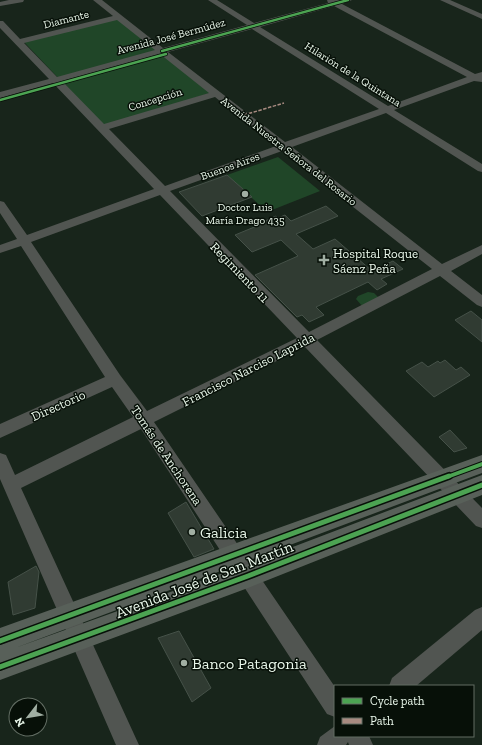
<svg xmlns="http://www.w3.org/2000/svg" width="482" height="745" viewBox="0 0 482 745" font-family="'Zilla Slab',serif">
	<rect width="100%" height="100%" fill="#18251b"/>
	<g fill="#204628">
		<polygon points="118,19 210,93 104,126 24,42"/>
		<polygon points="278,157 320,191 267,212 227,175"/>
		<polygon points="368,292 374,293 380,299 363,307 356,299 358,296"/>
	</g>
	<g fill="#303b32" stroke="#455148">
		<polygon points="227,175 252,197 202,216 179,192"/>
		<polygon points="326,206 338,216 296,234 313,249 335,239 372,271 393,261 403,269 381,279 387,284 377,290 368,282 316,307 324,315 309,322 302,315 297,317 255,275 298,256 281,240 252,252 235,235 264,223 263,222 276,216 278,218 285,215 291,221"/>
		<polygon points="471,311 482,320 482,342 455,320"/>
		<polygon points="445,360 456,370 461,367 470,375 434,397 406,371 422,362 428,367 438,361 440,363"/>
		<polygon points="450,430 467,448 454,452 439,437"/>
		<polygon points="186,502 214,549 194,557 168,513"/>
		<polygon points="36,566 39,572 35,608 13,615 8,582"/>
		<polygon points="179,631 211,688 192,702 158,638"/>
	</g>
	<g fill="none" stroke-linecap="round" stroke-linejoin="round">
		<g fill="#515551" fill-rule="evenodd">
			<polygon points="9,0 24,0 23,2 0,6 0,2"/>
			<path d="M93 0H102L163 48 247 25 208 0H217L254 23 328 3 327 0H352L342 4 475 74 482 72V82L474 81 394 110 482 164V172L478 171 386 113 292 147 442 264 482 245V254L451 271 482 295V307L477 305 440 276 317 340 482 508V528L476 526 305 347 154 422 335 687V717L327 714 141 429 21 488 139 745H116L0 479V453L6 455 15 475 133 417 112 387 0 438V424L105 377 21 246 0 253V245L17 239 0 213V201L4 202 27 235 154 189 53 83 0 98V92L49 79 0 28V21H3L20 39 113 16ZM334 6 467 77 388 106 260 27ZM117 20 155 50 57 77 24 43ZM252 29 379 109 285 142 168 52ZM160 54 209 93 104 124 62 81ZM215 97 276 146 165 186 109 129ZM282 151 432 269 309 332 170 191ZM160 195 297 338 147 411 120 375 31 242Z"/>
			<polygon points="440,0 450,0 482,14 482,19"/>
			<polygon points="482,607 482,630 416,686 389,686 392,678 475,610"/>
			<polygon points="335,726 335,736 369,736 373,745 349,745 348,742 346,745 317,745 320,737"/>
		</g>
		<polygon fill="#586059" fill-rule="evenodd" points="482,455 482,473 15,648 248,564 482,475 482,495 248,588 0,680 0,628"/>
		<polyline stroke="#a88b81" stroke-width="1.5" stroke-dasharray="3.5 1.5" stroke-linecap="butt" points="244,115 284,103"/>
		<g stroke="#071008" stroke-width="4">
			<g id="cycleway-far2">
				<polyline points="162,51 348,0"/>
				<polyline points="0,100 166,54"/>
			</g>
		</g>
		<g stroke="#071008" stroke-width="6">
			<polyline id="cycleway-far1" points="447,477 482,464"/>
		</g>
		<g stroke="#071008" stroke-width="8">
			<g id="cycleway">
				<polyline points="0,641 449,476"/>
				<polyline points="0,667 248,576 482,485"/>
			</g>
		</g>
		<use href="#cycleway-far2" stroke="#4ca352" stroke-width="2.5"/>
		<use href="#cycleway-far1" stroke="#4ca352" stroke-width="4"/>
		<use href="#cycleway" stroke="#4ca352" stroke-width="5"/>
	</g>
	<g fill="#a1afa3" stroke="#071008" stroke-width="1.5">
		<circle cx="245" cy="194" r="4"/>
		<path d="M322 254h4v4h4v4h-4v4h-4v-4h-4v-4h4z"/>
		<circle cx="192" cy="532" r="4"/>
		<circle cx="184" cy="663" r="4"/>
	</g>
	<g text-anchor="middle" stroke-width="3" stroke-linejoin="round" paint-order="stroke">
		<g font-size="11" fill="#ebf9ec" stroke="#071008">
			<text transform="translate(66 19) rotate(-14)" y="4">Diamante</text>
			<text transform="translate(171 36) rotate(-15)" y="4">Avenida José Bermúdez</text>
			<text transform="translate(353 74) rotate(32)" y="4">Hilarión de la Quintana</text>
			<text transform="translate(155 99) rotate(-17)" y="4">Concepción</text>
			<text transform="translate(289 151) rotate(38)" y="4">Avenida Nuestra Señora del Rosario</text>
			<text transform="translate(230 166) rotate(-20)" y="4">Buenos Aires</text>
		</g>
		<g font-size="11" fill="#ebf9ec" stroke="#071008">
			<text x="245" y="211">Doctor Luis<tspan x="245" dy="13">María Drago 435</tspan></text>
		</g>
		<g font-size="13" fill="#ebf9ec" stroke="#071008" text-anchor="start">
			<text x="333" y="258">Hospital Roque<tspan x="333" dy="15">Sáenz Peña</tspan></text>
		</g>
		<g font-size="13" fill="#ebf9ec" stroke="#071008">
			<text transform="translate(240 272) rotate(46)" y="5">Regimiento 11</text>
			<text transform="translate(248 369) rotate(-27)" y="5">Francisco Narciso Laprida</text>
			<text transform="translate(58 405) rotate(-24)" y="5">Directorio</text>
			<text transform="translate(167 455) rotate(56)" y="5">Tomás de Anchorena</text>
		</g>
		<g font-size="16" fill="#ebf9ec" stroke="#071008" text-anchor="start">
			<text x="200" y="538">Galicia</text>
			<text x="192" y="669">Banco Patagonia</text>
		</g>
		<g font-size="16" fill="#ebf9ec" stroke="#071008">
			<text transform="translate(204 579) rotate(-21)" y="6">Avenida José de San Martín</text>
		</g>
	</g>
	<rect x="334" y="685" width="140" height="52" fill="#071008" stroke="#626d63"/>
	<rect x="342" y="698" width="20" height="6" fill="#4ca352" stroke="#626d63"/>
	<text x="370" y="705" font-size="12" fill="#ebf9ec">Cycle path</text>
	<rect x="342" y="718" width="20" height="6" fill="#a88b81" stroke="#626d63"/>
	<text x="370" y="725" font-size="12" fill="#ebf9ec">Path</text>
	<g transform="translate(28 717) rotate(239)"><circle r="19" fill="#071008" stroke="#626d63"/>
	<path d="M0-3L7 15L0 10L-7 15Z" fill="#a1afa3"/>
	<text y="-6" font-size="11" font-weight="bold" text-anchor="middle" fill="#ebf9ec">N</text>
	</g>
</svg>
